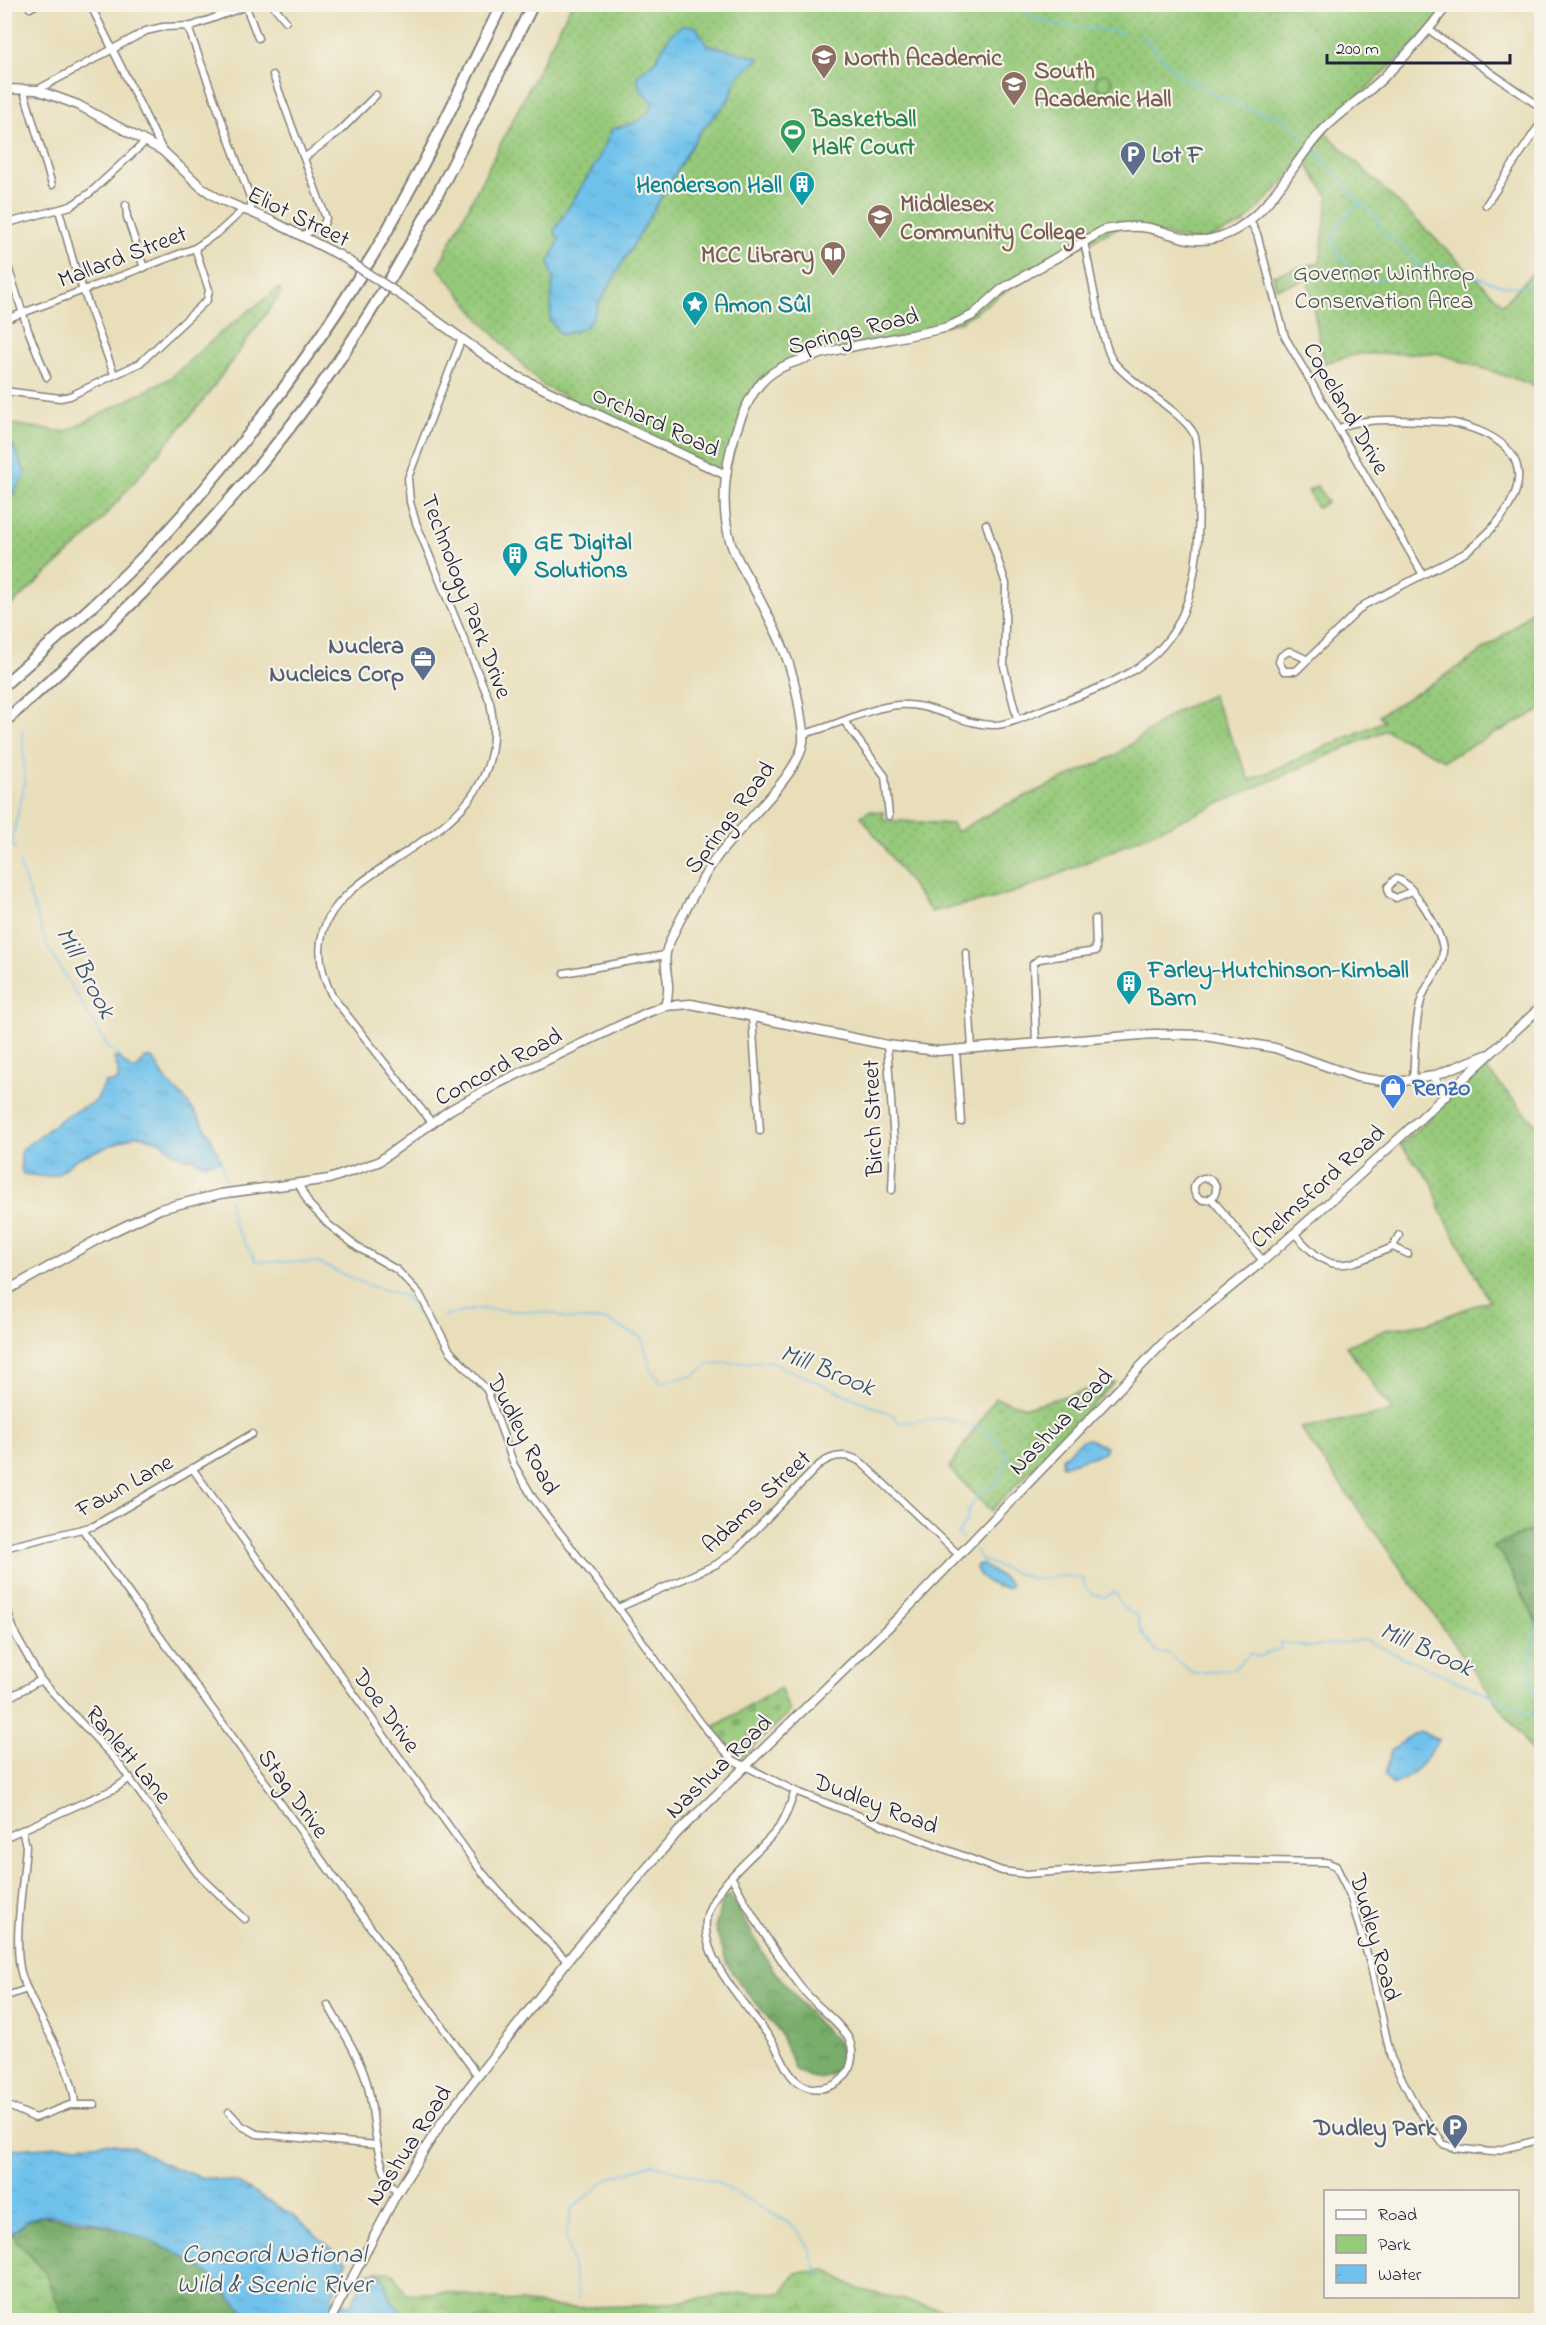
<svg xmlns="http://www.w3.org/2000/svg" width="1546" height="2325" viewBox="0 0 1546 2325" font-family="'Indie Flower',sans-serif">
	<defs>
		<pattern id="green-dots" width="8" height="8" patternUnits="userSpaceOnUse" patternTransform="scale(1.5)"><rect width="8" height="8" fill="#96c97a"/><path d="M2 2h.1M6 6h.1" fill="none" stroke="#81ac6a" stroke-width="1.8" stroke-linecap="round"/></pattern>
		<pattern id="forest-crowns" width="20" height="18" patternUnits="userSpaceOnUse" patternTransform="scale(1.5)"><rect width="20" height="18" fill="#78ad6a"/><path d="M2 6a3 3 0 1 1 6 0M12 15a3 3 0 1 1 6 0" fill="none" stroke="#628c58"/></pattern>
		<pattern id="wetland-marsh" width="20" height="14" patternUnits="userSpaceOnUse" patternTransform="scale(1.5)"><rect width="20" height="14" fill="#96c97a"/><path d="M1 5h8M5 5V1M11 12h8M15 12V8" fill="none" stroke="#81ac6a"/></pattern>
		<pattern id="cemetery-stones" width="16" height="16" patternUnits="userSpaceOnUse" patternTransform="scale(1.5)"><rect width="16" height="16" fill="#96c97a"/><path d="M2 7V4a2 2 0 0 1 4 0v3zM10 15v-3a2 2 0 0 1 4 0v3z" fill="#81ac6a"/></pattern>
		<pattern id="water-ripples" width="26" height="14" patternUnits="userSpaceOnUse" patternTransform="scale(1.5)"><rect width="26" height="14" fill="#70c2ec"/><path d="M2 4q2-2 4 0t4 0M15 11q2-2 4 0t4 0" fill="none" stroke="#61a6cb"/></pattern>
	</defs>
	<rect width="100%" height="100%" fill="#f7f3e8"/>
	<filter id="ink" filterUnits="userSpaceOnUse"><feTurbulence type="fractalNoise" baseFrequency=".0167" numOctaves="2"/><feDisplacementMap in="SourceGraphic" scale="12" xChannelSelector="R" yChannelSelector="G"/><feConvolveMatrix kernelMatrix="1 2 1 2 8 2 1 2 1" color-interpolation-filters="sRGB"/></filter>
	<filter id="wash" filterUnits="userSpaceOnUse"><feTurbulence type="fractalNoise" baseFrequency=".008" numOctaves="4" result="noise"/><feDisplacementMap in="SourceGraphic" scale="24" xChannelSelector="R" yChannelSelector="G"/><feGaussianBlur stdDeviation="1.35" result="paint"/><feColorMatrix in="noise" values="0 0 0 0 0 0 0 0 0 0 0 0 0 0 0 0 0 1.4 0 .05"/><feComposite in="paint" operator="in"/></filter>
	<g filter="url(#wash)">
		<rect width="100%" height="100%" fill="#e8deba"/>
		<g fill="url(#green-dots)" stroke="#5c765a" stroke-width="1.5">
			<polygon points="571,5 1448,5 1429,30 1327,126 1288,177 1243,224 1199,242 1121,226 1047,263 962,321 788,365 754,389 726,475 543,386 485,325 438,267"/>
			<polygon points="1326,133 1503,304 1541,264 1541,392 1530,384 1437,353 1358,354 1324,363 1308,280 1276,288 1273,275 1320,262 1328,196 1304,161"/>
			<polygon points="279,288 281,293 203,401 88,536 5,611 4,506 26,474 5,429 5,423 65,432 169,379 220,333"/>
			<path d="M1541 601V710L1444 760 1386 730 1030 887 992 899 931 912 861 816 869 811 883 812V820L952 824 957 832 997 809 1114 756 1175 712 1212 695 1250 780 1384 721 1379 715C1436 681 1494 650 1541 601Z"/>
			<polygon points="1485,1068 1541,1130 1541,1526 1492,1547 1502,1554 1541,1632 1541,1764 1300,1428 1393,1412 1346,1346 1388,1329 1428,1323 1489,1300 1441,1211 1432,1182 1400,1145"/>
			<polygon points="1115,1382 991,1511 949,1468 995,1398 1026,1407"/>
		</g>
		<g fill="url(#forest-crowns)" stroke="#4d6852" stroke-width="1.5">
			<polygon points="1541,1526 1541,1631 1502,1554 1492,1547"/>
			<path d="M730 1895 772 1968 816 2021 839 2043 842 2063C831 2081 811 2082 795 2069L779 2031 741 1985 727 1964 715 1928 723 1898Z"/>
			<path d="M41 2216C93 2221 164 2236 205 2271 224 2287 236 2308 258 2320H65L44 2271 11 2234 26 2221Z"/>
		</g>
		<g fill="url(#wetland-marsh)" stroke="#5c765a" stroke-width="1.5">
			<polygon points="11,2234 44,2271 65,2320 5,2320 5,2236"/>
			<polygon points="826,2270 858,2289 987,2320 417,2320 401,2311 391,2300 386,2283 377,2271 394,2273 406,2294 444,2292 566,2308 654,2305 750,2292 782,2293 796,2273"/>
		</g>
		<polygon fill="url(#cemetery-stones)" stroke="#5c765a" stroke-width="1.5" points="780,1688 790,1712 740,1759 712,1728"/>
		<g fill="#96c97a" stroke="#5c765a" stroke-width="1.5">
			<circle cx="1104" cy="82" r="8"/>
			<polygon points="1317,486 1327,502 1317,508 1308,491"/>
		</g>
		<g fill="url(#water-ripples)" stroke="#497294" stroke-width="1.5">
			<path d="M682 26H695L707 44 760 58 737 77 729 100 699 133 599 303C590 327 586 330 561 335L550 320 553 281 549 262 559 240 554 231 597 162 612 129C630 125 646 122 653 104L640 89 637 76 655 61 671 34Z"/>
			<polygon points="5,429 26,474 5,506 4,506"/>
			<path d="M118 1057 131 1069H137L145 1058H152C159 1066 163 1079 171 1085 193 1106 210 1131 221 1161L201 1164 195 1159 178 1156 159 1141 137 1135 76 1159 58 1174 47 1177 23 1174 21 1169V1150L66 1116 96 1101 105 1083 118 1081V1069L114 1058Z"/>
			<polygon points="1089,1439 1106,1447 1104,1453 1062,1466 1062,1458 1082,1440"/>
			<path d="M982 1564C990 1571 1005 1577 1011 1585L1008 1588C994 1588 982 1581 976 1569L977 1565Z"/>
			<path d="M1419 1731 1439 1739C1429 1757 1412 1779 1392 1785L1385 1776 1391 1750Z"/>
			<path d="M106 2143 134 2147 161 2163 200 2177 238 2183 294 2216 347 2262 331 2298 350 2306 367 2273 377 2271 386 2283 391 2300 401 2311 417 2320H258C236 2308 224 2287 205 2271 176 2246 78 2210 40 2216 26 2218 18 2231 5 2236V2159L15 2149Z"/>
		</g>
		<g fill="none" stroke-linecap="round" stroke-linejoin="round">
			<g stroke="#70c2ec" stroke-width="1.5">
				<path d="M1016 4C1041 31 1089 25 1123 33"/>
				<polyline points="1140,37 1144,37 1178,75 1236,105 1282,118 1303,137"/>
				<path d="M1316 151 1366 209 1376 216 1382 232 1404 248 1418 265C1427 266 1438 263 1446 265 1467 270 1484 282 1505 286 1518 288 1528 282 1542 285"/>
				<path d="M1361 205C1350 208 1346 214 1340 224 1322 248 1348 267 1368 280L1410 276 1418 265"/>
				<polyline points="4,620 11,657"/>
				<polyline points="15,850 12,839 25,782 22,728"/>
				<polyline points="19,863 47,946 108,1047 121,1058"/>
				<polyline points="221,1161 227,1185"/>
				<polyline points="229,1199 232,1221 256,1261 318,1263 365,1284 406,1296 414,1313 423,1317"/>
				<polyline points="443,1316 479,1309 554,1313 565,1319 606,1320 642,1338 651,1370 662,1382 693,1376 709,1364 768,1361 893,1415 900,1423 943,1418 981,1429 995,1438 1009,1458 995,1485 982,1492 968,1509 967,1520 958,1534 963,1538"/>
				<path d="M975 1549 981 1560 1033 1579 1067 1576 1084 1579C1083 1593 1094 1594 1105 1597L1113 1592 1117 1594C1118 1605 1127 1612 1137 1615L1141 1632 1157 1652 1167 1653 1193 1673 1234 1669 1251 1653 1259 1657 1281 1648 1280 1642 1309 1647 1365 1640 1542 1719"/>
				<path d="M1540 1717C1528 1674 1527 1652 1542 1610"/>
				<polyline points="579,2299 566,2234 572,2208 608,2179 651,2164 717,2182 795,2227 808,2246 821,2278"/>
			</g>
		</g>
	</g>
	<g filter="url(#ink)">
		<g fill="none" stroke-linecap="round" stroke-linejoin="round">
			<g stroke="#85807a" stroke-width="9">
				<g id="street">
					<polyline points="90,4 163,151"/>
					<polyline points="272,4 286,21"/>
					<polyline points="246,7 258,38"/>
					<polyline points="30,8 37,4"/>
					<polyline points="188,27 251,200 251,213"/>
					<polyline points="1429,30 1542,108"/>
					<polyline points="273,75 326,218 324,224 303,235"/>
					<polyline points="23,88 52,185"/>
					<polyline points="37,90 146,31 163,27 192,26 252,4"/>
					<polyline points="304,158 340,131 376,95"/>
					<polyline points="126,205 127,217 144,268"/>
					<polyline points="1486,205 1542,121"/>
					<polyline points="59,210 75,268 114,374"/>
					<polyline points="1249,219 1257,234 1285,337 1422,573"/>
					<polyline points="4,224 71,206 91,192 145,142"/>
					<polyline points="4,254 28,330 47,377"/>
					<polyline points="4,320 195,248 220,231 243,210"/>
					<polyline points="4,391 60,398 70,396 140,363 207,300 209,290 195,248"/>
					<polyline points="986,524 1006,584 1004,667 1017,718"/>
					<path d="M1306 659 1289 651 1281 656 1279 662 1284 671H1296L1364 605 1465 553C1531 501 1546 444 1450 422 1421 422 1362 414 1338 429"/>
					<polyline points="844,721 885,776 889,816"/>
					<path d="M803 734C835 727 866 708 898 705 933 702 962 726 995 725 1011 725 1039 710 1055 705 1142 673 1187 652 1197 552 1199 535 1200 447 1194 434 1182 411 1130 384 1113 361 1102 347 1090 266 1084 242"/>
					<path d="M1412 891 1396 898 1389 894 1388 887 1395 879C1411 878 1444 935 1443 952 1442 972 1425 983 1421 1001 1414 1026 1415 1054 1413 1079"/>
					<polyline points="966,953 972,1048"/>
					<polyline points="564,973 665,955"/>
					<polyline points="752,1018 760,1131"/>
					<polyline points="1036,1043 1033,964 1039,959 1096,951 1095,919"/>
					<polyline points="887,1045 894,1142 892,1190"/>
					<polyline points="956,1050 961,1122"/>
					<path d="M433 1124 332 996C262 850 525 870 490 702L416 523 410 502 408 478 462 338"/>
					<circle cx="1205" cy="1189" r="11"/>
					<polyline points="299,1185 309,1204 329,1225 357,1247 397,1270 419,1293 450,1351 487,1390 514,1465 533,1498 625,1617 701,1723 733,1760 795,1791 1002,1871 1026,1874 1208,1860 1326,1862 1336,1866 1350,1896 1371,1967 1391,2058 1416,2106 1443,2144 1454,2148 1491,2152 1542,2139"/>
					<polyline points="1211,1198 1263,1261"/>
					<path d="M1294 1233C1334 1278 1342 1267 1393 1247L1408 1254"/>
					<polyline points="1393,1247 1399,1235"/>
					<polyline points="192,1468 481,1871 502,1895 567,1961"/>
					<polyline points="83,1530 478,2076"/>
					<polyline points="4,1548 94,1526 252,1434"/>
					<polyline points="4,1601 16,1636 41,1680 117,1761 197,1873 245,1919"/>
					<path d="M618 1608 717 1564 736 1550 819 1465C833 1454 848 1453 862 1463L959 1555"/>
					<polyline points="4,1700 41,1680"/>
					<path d="M22 1830 26 1846C24 1880 12 1946 22 1976 35 2017 72 2061 75 2104"/>
					<polyline points="4,1838 114,1789 130,1778"/>
					<path d="M732 1878C754 1919 776 1956 805 1992 818 2008 839 2021 849 2039 854 2050 853 2063 847 2073 837 2089 814 2093 799 2083 785 2073 781 2054 772 2041 751 2009 701 1962 706 1920 711 1887 755 1856 776 1831 785 1820 790 1805 795 1791"/>
					<polyline points="4,1997 27,1989"/>
					<path d="M328 2005C342 2030 359 2055 367 2083 377 2119 372 2163 397 2193"/>
					<polyline points="4,2104 35,2118 70,2105 95,2105"/>
					<polyline points="229,2112 242,2126 257,2134 377,2145"/>
				</g>
			</g>
			<g stroke="#85807a" stroke-width="11">
				<g id="secondary">
					<polyline points="4,89 37,90 78,105 163,151 201,187 219,199 272,221 341,256"/>
					<polyline points="408,300 508,372 726,475"/>
					<path d="M665 1006C673 983 663 973 666 953 669 937 703 877 714 861 734 831 800 775 803 742 804 732 801 721 800 711 792 659 776 630 752 585 744 570 734 556 730 540 719 501 726 457 740 420 751 394 761 375 789 364 840 345 896 340 948 327L973 315 1002 289 1104 230C1119 227 1134 225 1149 228 1173 233 1191 245 1215 238 1268 225 1291 161 1326 127 1345 109 1367 94 1385 76 1408 54 1429 30 1448 4"/>
					<polyline points="1433,1076 1446,1096"/>
					<polyline points="4,1292 102,1237 160,1209 220,1194 329,1179 378,1162 450,1110 499,1083 646,1013 665,1006 691,1004 887,1045 938,1051 1154,1034 1200,1035 1275,1048 1357,1077 1382,1081 1404,1081 1433,1076 1486,1055"/>
					<polyline points="330,2320 397,2193 442,2122 576,1950 678,1832 903,1613 1168,1338 1263,1261 1353,1181 1542,1006"/>
				</g>
			</g>
			<g stroke="#85807a" stroke-width="14">
				<g id="highway">
					<path d="M4 685C65 631 128 577 182 515 253 434 317 347 373 255 421 174 460 89 502 4"/>
					<path d="M4 722C145 598 276 466 374 306 434 209 482 106 533 4"/>
				</g>
			</g>
			<use href="#street" stroke="#fff" stroke-width="6"/>
			<use href="#secondary" stroke="#fff" stroke-width="8"/>
			<use href="#highway" stroke="#fff" stroke-width="10"/>
			<g stroke="#85807a" stroke-width="11" stroke-linecap="butt">
				<polyline id="secondary-bridge" points="341,256 408,300"/>
			</g>
			<use href="#secondary-bridge" stroke="#fff" stroke-width="8"/>
		</g>
	</g>
	<defs>
		<g id="university-pin" transform="scale(1.35)"><path d="M0 17L-7.5 6A9.5 9.5 0 1 1 7.5 6Z" fill="#8d6e63" stroke="#f7f3e8"/><path d="M0-5L7-2L0 1L-7-2ZM-4 1L0 2.5L4 1V4Q0 6-4 4Z" fill="#fff"/></g>
		<g id="stadium-pin" transform="scale(1.35)"><path d="M0 17L-7.5 6A9.5 9.5 0 1 1 7.5 6Z" fill="#2e9e5b" stroke="#f7f3e8"/><path d="M0-5a6.5 5 0 1 0 0 10a6.5 5 0 1 0 0-10ZM-3.5-1.8h7v3.6h-7Z" fill="#fff"/></g>
		<g id="parking-pin" transform="scale(1.35)"><path d="M0 17L-7.5 6A9.5 9.5 0 1 1 7.5 6Z" fill="#5c6f8a" stroke="#f7f3e8"/><path d="M-3.5-5.5H1a3.5 3.5 0 0 1 0 7H-1V5.5H-3.5ZM-1-3.4V-.6H.8a1.4 1.4 0 0 0 0-2.8Z" fill="#fff"/></g>
		<g id="building-pin" transform="scale(1.35)"><path d="M0 17L-7.5 6A9.5 9.5 0 1 1 7.5 6Z" fill="#0f9aa8" stroke="#f7f3e8"/><path d="M-4-6H4V6H1V3H-1V6H-4ZM-2.5-4.3h1.7v1.8h-1.7ZM.8-4.3h1.7v1.8H.8ZM-2.5-1h1.7V.8h-1.7ZM.8-1h1.7V.8H.8Z" fill="#fff"/></g>
		<g id="library-pin" transform="scale(1.35)"><path d="M0 17L-7.5 6A9.5 9.5 0 1 1 7.5 6Z" fill="#8d6e63" stroke="#f7f3e8"/><path d="M-6-4Q-3-5.5-.7-3.5V5Q-3 3-6 4ZM6-4Q3-5.5 .7-3.5V5Q3 3 6 4Z" fill="#fff"/></g>
		<g id="sight-pin" transform="scale(1.35)"><path d="M0 17L-7.5 6A9.5 9.5 0 1 1 7.5 6Z" fill="#0f9aa8" stroke="#f7f3e8"/><path d="M0-6L1.8-2.2L6-1.7L2.9 1.2L3.7 5.4L0 3.3L-3.7 5.4L-2.9 1.2L-6-1.7L-1.8-2.2Z" fill="#fff"/></g>
		<g id="office-pin" transform="scale(1.35)"><path d="M0 17L-7.5 6A9.5 9.5 0 1 1 7.5 6Z" fill="#5c6f8a" stroke="#f7f3e8"/><path d="M-6-3h4V-5.5h4V-3h4V5H-6ZM-1-4.5V-3h2v-1.5ZM-6 0V1H6V0Z" fill="#fff"/></g>
		<g id="shop-pin" transform="scale(1.35)"><path d="M0 17L-7.5 6A9.5 9.5 0 1 1 7.5 6Z" fill="#3f7fe0" stroke="#f7f3e8"/><path d="M-5-2.5h2.3a2.7 3.5 0 0 1 5.4 0H5L5.5 6h-11ZM-1.5-2.5h3a1.5 2.3 0 0 0-3 0Z" fill="#fff"/></g>
	</defs>
	<g fill-rule="evenodd">
		<use href="#university-pin" x="824" y="57"/>
		<use href="#university-pin" x="1014" y="84"/>
		<use href="#stadium-pin" x="793" y="132"/>
		<use href="#parking-pin" x="1133" y="154"/>
		<use href="#building-pin" x="802" y="184"/>
		<use href="#university-pin" x="880" y="217"/>
		<use href="#library-pin" x="833" y="254"/>
		<use href="#sight-pin" x="695" y="304"/>
		<use href="#building-pin" x="515" y="555"/>
		<use href="#office-pin" x="423" y="659"/>
		<use href="#building-pin" x="1129" y="983"/>
		<use href="#shop-pin" x="1393" y="1087"/>
		<use href="#parking-pin" x="1455" y="2127"/>
	</g>
	<g text-anchor="middle" stroke-width="4.5" stroke-linejoin="round" paint-order="stroke">
		<g font-size="24" font-weight="bold" fill="#785e54" stroke="#f7f3e8" text-anchor="start">
			<text x="844" y="65">North Academic</text>
			<text x="1034" y="78">South<tspan x="1034" dy="28">Academic Hall</tspan></text>
			<text x="900" y="211">Middlesex<tspan x="900" dy="28">Community College</tspan></text>
			<text x="814" y="262" text-anchor="end">MCC Library</text>
		</g>
		<g font-size="24" font-weight="bold" fill="#27864d" stroke="#f7f3e8" text-anchor="start">
			<text x="812" y="126">Basketball<tspan x="812" dy="28">Half Court</tspan></text>
		</g>
		<g font-size="24" font-weight="bold" fill="#4e5e75" stroke="#f7f3e8" text-anchor="end">
			<text x="1152" y="162" text-anchor="start">Lot F</text>
			<text x="404" y="653">Nuclera<tspan x="404" dy="28">Nucleics Corp</tspan></text>
			<text x="1436" y="2135">Dudley Park</text>
		</g>
		<g font-size="24" font-weight="bold" fill="#0d838f" stroke="#f7f3e8" text-anchor="start">
			<text x="782" y="192" text-anchor="end">Henderson Hall</text>
			<text x="714" y="312">Amon Sûl</text>
			<text x="534" y="549">GE Digital<tspan x="534" dy="28">Solutions</tspan></text>
			<text x="1148" y="977">Farley-Hutchinson-Kimball<tspan x="1148" dy="28">Barn</tspan></text>
		</g>
		<g font-size="24" fill="#22223b" stroke="#f7f3e8">
			<text transform="translate(299 216) rotate(26)" y="8">Eliot Street</text>
			<text transform="translate(122 256) rotate(-21)" y="8">Mallard Street</text>
			<text transform="translate(853 330) rotate(-14)" y="8">Springs Road</text>
			<text transform="translate(1347 408) rotate(60)" y="8">Copeland Drive</text>
			<text transform="translate(656 421) rotate(25)" y="8">Orchard Road</text>
			<text transform="translate(467 596) rotate(69)" y="8">Technology Park Drive</text>
			<text transform="translate(729 817) rotate(-53)" y="8">Springs Road</text>
			<text transform="translate(498 1066) rotate(-28)" y="8">Concord Road</text>
			<text transform="translate(872 1118) rotate(-92)" y="8">Birch Street</text>
			<text transform="translate(1317 1186) rotate(-42)" y="8">Chelmsford Road</text>
			<text transform="translate(1060 1421) rotate(-46)" y="8">Nashua Road</text>
			<text transform="translate(524 1434) rotate(63)" y="8">Dudley Road</text>
			<text transform="translate(124 1485) rotate(-29)" y="8">Fawn Lane</text>
			<text transform="translate(756 1501) rotate(-43)" y="8">Adams Street</text>
			<text transform="translate(387 1710) rotate(54)" y="8">Doe Drive</text>
			<text transform="translate(129 1754) rotate(50)" y="8">Ranlett Lane</text>
			<text transform="translate(718 1766) rotate(-44)" y="8">Nashua Road</text>
			<text transform="translate(294 1793) rotate(54)" y="8">Stag Drive</text>
			<text transform="translate(876 1803) rotate(21)" y="8">Dudley Road</text>
			<text transform="translate(1376 1937) rotate(74)" y="8">Dudley Road</text>
			<text transform="translate(408 2145) rotate(-57)" y="8">Nashua Road</text>
		</g>
		<g font-size="24" fill="#45544e" stroke="#f7f3e8">
			<text x="1384" y="280">Governor Winthrop<tspan x="1384" dy="28">Conservation Area</tspan></text>
		</g>
		<g font-size="24" font-weight="bold" fill="#366cbe" stroke="#f7f3e8" text-anchor="start">
			<text x="1412" y="1095">Renzo</text>
		</g>
		<g font-size="26" font-style="italic" fill="#395270" stroke="#f7f3e8">
			<text transform="translate(87 972) rotate(62)" y="9">Mill Brook</text>
			<text transform="translate(828 1369) rotate(22)" y="9">Mill Brook</text>
			<text transform="translate(1427 1648) rotate(24)" y="9">Mill Brook</text>
			<text x="274" y="2262">Concord National<tspan x="274" dy="30">Wild &amp; Scenic River</tspan></text>
		</g>
	</g>
	<rect width="1546" height="2325" fill="none" stroke="#f7f3e8" stroke-width="24"/>
	<rect x="1324" y="2190" width="195" height="108" fill="#f7f3e8" stroke="#a29fa3" stroke-width="1.5"/>
	<rect x="1336" y="2210" width="30" height="9" fill="#ffffff" stroke="#a29fa3" stroke-width="1.5"/>
	<text x="1378" y="2220" font-size="18" fill="#22223b">Road</text>
	<rect x="1336" y="2235" width="30" height="18" fill="#96c97a" stroke="#a29fa3" stroke-width="1.5"/>
	<text x="1378" y="2250" font-size="18" fill="#22223b">Park</text>
	<rect x="1336" y="2265" width="30" height="18" fill="url(#water-ripples)" stroke="#a29fa3" stroke-width="1.5"/>
	<text x="1378" y="2280" font-size="18" fill="#22223b">Water</text>
	<path d="M1327 54v9h183v-9" fill="none" stroke="#22223b" stroke-width="3"/>
	<text x="1336" y="54" font-size="18" fill="#22223b" stroke="#f7f3e8" stroke-width="4.5" paint-order="stroke">200 m</text>
</svg>
